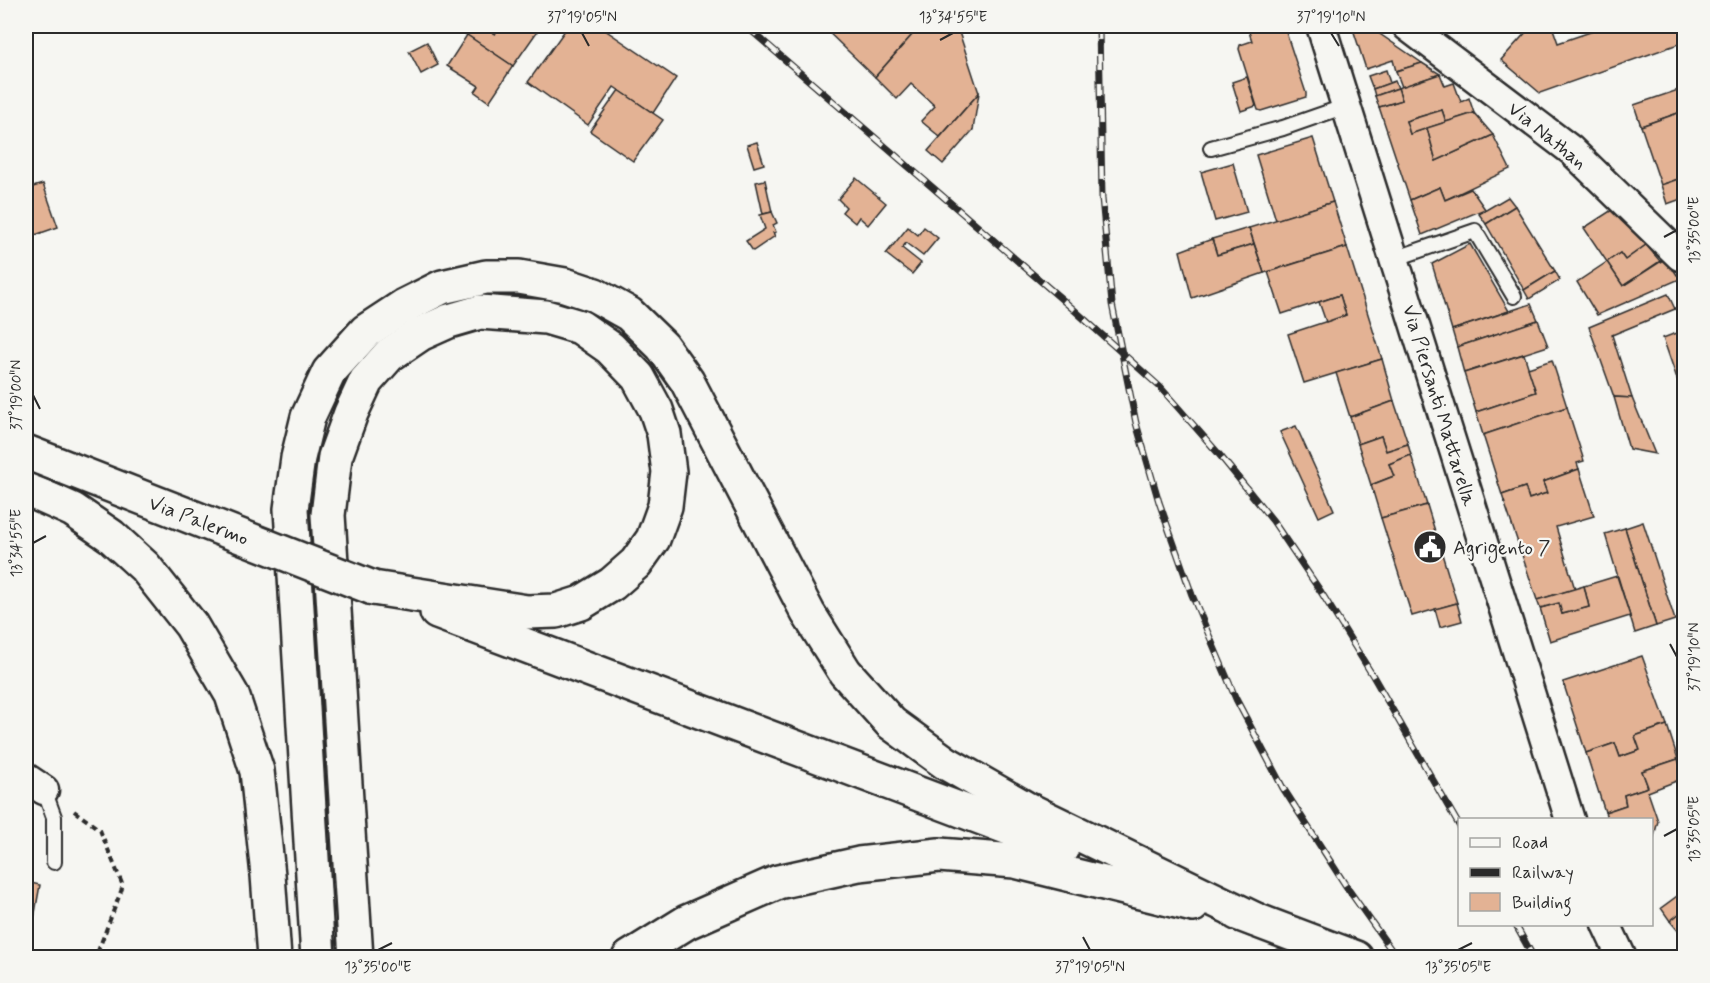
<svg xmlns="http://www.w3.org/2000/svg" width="1710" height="983" viewBox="0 0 1710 983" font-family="Mynerve,sans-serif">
	<rect width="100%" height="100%" fill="#f6f6f2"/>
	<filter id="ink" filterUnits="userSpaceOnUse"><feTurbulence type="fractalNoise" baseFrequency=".0167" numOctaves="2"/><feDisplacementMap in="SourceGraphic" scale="12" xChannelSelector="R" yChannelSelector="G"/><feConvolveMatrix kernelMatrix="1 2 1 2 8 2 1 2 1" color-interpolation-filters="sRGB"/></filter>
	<g filter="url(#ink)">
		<g fill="#e3b294" stroke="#2b2b2b" stroke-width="1.5">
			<polygon points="452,26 473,26 467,35"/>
			<polygon points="473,26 476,27 478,26 480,26 495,34 500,26 541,26 513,66 467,35"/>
			<polygon points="480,26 500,26 495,34"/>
			<polygon points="568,26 599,26 676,78 653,113 614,87 588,125 528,82"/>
			<polygon points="822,26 920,26 875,77"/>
			<polygon points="920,26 957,26 979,93 940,137 921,121 935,106 911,84 897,99 875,77"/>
			<polygon points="1247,26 1284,26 1306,93 1306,97 1261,111 1258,110 1239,49 1240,45 1252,41"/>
			<polygon points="1352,26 1368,26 1422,63 1396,71 1393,60 1366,69"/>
			<polygon points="1541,26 1552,26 1558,43 1608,26 1684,26 1684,42 1540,93 1501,60 1529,29"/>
			<polygon points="467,35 513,66 489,102 475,92 479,86 447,66"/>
			<polygon points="427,42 438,65 421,74 409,51"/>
			<polygon points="1422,63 1440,74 1402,87 1396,71"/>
			<polygon points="1386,70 1390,83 1373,89 1368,76"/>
			<polygon points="1440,74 1445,86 1454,83 1461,102 1469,98 1474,113 1446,122 1442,110 1406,121 1410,134 1427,128 1436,161 1493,135 1510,169 1445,200 1440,187 1410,200 1379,107 1402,100 1398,88"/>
			<polygon points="1247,77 1256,106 1241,111 1232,82"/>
			<polygon points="1395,81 1398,88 1375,96 1373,89"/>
			<polygon points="1398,88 1402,100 1379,107 1375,96"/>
			<polygon points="1684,88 1684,105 1679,106 1681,112 1641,126 1634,105"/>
			<polygon points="619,90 663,120 633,161 590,131"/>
			<polygon points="979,93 973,130 943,164 928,151"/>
			<polygon points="1442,110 1446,122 1410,134 1406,121"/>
			<polygon points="1681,112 1684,121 1684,177 1661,185 1641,126"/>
			<polygon points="1474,113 1493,135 1436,161 1427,128"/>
			<polygon points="1313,138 1333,202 1276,220 1256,155"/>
			<polygon points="757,142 764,164 754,167 747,145"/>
			<polygon points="1233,163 1247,212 1215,221 1201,172"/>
			<polygon points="1684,177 1684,198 1667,204 1661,185"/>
			<polygon points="856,178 886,203 868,225 859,217 855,223 842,212 846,207 838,199"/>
			<polygon points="765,180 772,212 763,214 756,182"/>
			<polygon points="43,184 58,227 35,235 26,207 26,189"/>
			<polygon points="1440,187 1445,200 1471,189 1485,209 1422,235 1410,200"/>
			<polygon points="1508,197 1515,206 1486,224 1479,214"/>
			<polygon points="1333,202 1347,247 1264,273 1249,228"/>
			<polygon points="1515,206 1555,271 1524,290 1486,224"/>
			<polygon points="26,207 35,235 26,238"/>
			<polygon points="1615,208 1646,245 1625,260 1620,253 1607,262 1584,228"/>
			<polygon points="772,212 777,223 773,225 776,232 773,233 775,236 753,251 746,241 765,229 760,215"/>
			<polygon points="908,227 918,235 924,227 938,238 923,256 906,243 902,248 921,263 912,274 886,254"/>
			<polygon points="1249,228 1254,244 1217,255 1212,239"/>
			<polygon points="1212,239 1217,255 1254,244 1264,273 1192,298 1180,251"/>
			<polygon points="1470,244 1509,311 1452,330 1432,264"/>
			<polygon points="1646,245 1660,261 1623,286 1607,262 1620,253 1625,260"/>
			<polygon points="1347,247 1382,359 1304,383 1288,334 1346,315 1340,295 1282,314 1268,272"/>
			<polygon points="1666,258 1677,275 1679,273 1682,278 1597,315 1577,282 1607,262 1623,286"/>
			<polygon points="1555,271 1560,280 1529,299 1524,290"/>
			<polygon points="1668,294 1675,309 1612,335 1632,398 1614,397 1589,327"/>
			<polygon points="1340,295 1346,315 1326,322 1319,302"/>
			<polygon points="1531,304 1538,320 1457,347 1452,330"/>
			<polygon points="1538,320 1548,346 1464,373 1457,347"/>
			<polygon points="1684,330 1684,389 1681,390 1663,338"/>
			<polygon points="1524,354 1536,392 1476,412 1464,373"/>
			<polygon points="1382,359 1394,401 1350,417 1336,373"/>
			<polygon points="1552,360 1567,407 1483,435 1476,412 1536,392 1528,368"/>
			<polygon points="1614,397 1632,398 1655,454 1629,449"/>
			<polygon points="1394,401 1408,444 1386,451 1381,436 1358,444 1350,417"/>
			<polygon points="1567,407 1584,461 1577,463 1579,469 1543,482 1547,493 1529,499 1525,487 1502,495 1483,435"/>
			<polygon points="1296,426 1334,510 1319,517 1280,432"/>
			<polygon points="1381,436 1386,451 1408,444 1411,455 1389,464 1394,476 1371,485 1358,444"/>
			<polygon points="1411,455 1427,505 1381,518 1371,485 1394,476 1389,464"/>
			<polygon points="1579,469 1594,516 1556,527 1575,589 1537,600 1502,495 1525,487 1529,499 1547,493 1543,482"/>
			<polygon points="1427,505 1457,603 1412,616 1381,518"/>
			<polygon points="1643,522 1675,620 1656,626 1625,528"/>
			<polygon points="1625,528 1656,626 1635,633 1605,534"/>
			<polygon points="1617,576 1630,616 1550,641 1540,608 1559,603 1562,614 1589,607 1584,586"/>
			<polygon points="1584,586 1589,607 1562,614 1559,603 1540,608 1537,600"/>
			<polygon points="1457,603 1462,621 1440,627 1435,609"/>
			<polygon points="1642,656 1667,725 1635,736 1640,750 1620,757 1615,743 1586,753 1563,682"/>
			<polygon points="1667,725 1678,759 1642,771 1648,787 1624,795 1626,805 1605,812 1586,753 1615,743 1620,757 1640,750 1635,736"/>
			<polygon points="1678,759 1684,778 1648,792 1658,821 1652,844 1652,820 1608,820 1605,812 1626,805 1624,795 1648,787 1642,771"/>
			<polygon points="26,882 40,885 30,941 26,941"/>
			<polygon points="1684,891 1684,910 1670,921 1661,908"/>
			<polygon points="1684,910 1684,927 1679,932 1670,921"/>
		</g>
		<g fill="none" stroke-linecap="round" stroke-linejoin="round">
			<g stroke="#2b2b2b" stroke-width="18">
				<g id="lane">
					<polyline points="1211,148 1283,128 1346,106"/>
					<polyline points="1394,259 1475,231 1514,296"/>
					<polyline points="44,790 54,817 54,862"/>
				</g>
			</g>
			<g stroke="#2b2b2b" stroke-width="33">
				<g id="street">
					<polyline points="1321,26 1570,820"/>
					<polyline points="1407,26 1571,150 1680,256"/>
					<polyline points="26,778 44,790"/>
					<polyline points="1606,924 1622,958"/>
				</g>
			</g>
			<g stroke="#2b2b2b" stroke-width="38">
				<g id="secondary">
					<polyline points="26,489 73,510 111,536 145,567 191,625 232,695 257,771 268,875 274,958"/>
					<polyline points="437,612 1062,848"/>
					<polyline points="1237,913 1356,958"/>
					<polyline points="318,958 291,509 298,458 308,417 329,372 366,331 404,306 442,287 486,277 519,277 565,285 595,295 629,314 662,346 687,381 808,613 845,672 891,723 946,763 1025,808 1256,920"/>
					<polyline points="356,958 328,515 335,457 351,413 366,381 389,355 420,334 449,321 480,312 546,317 580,327 610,348 638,377 656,410 664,434 669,472 665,506 653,539 636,563 612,584 581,603 556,611 527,612 373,588"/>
					<polyline points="629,958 687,922 778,882 859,864 939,855 1015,861 1193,905"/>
				</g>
			</g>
			<polyline stroke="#2b2b2b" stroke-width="4" stroke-dasharray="6 4.5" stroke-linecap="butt" points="74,811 100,830 123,886 98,951 93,958"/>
			<use href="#lane" stroke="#f6f6f2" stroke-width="14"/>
			<use href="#street" stroke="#f6f6f2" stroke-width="28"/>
			<use href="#secondary" stroke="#f6f6f2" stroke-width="33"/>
			<g stroke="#2b2b2b" stroke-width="7">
				<g id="rail">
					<polyline points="746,26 1072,308 1160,387 1218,453 1273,521 1321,592 1373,676 1460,827"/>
					<polyline points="1099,26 1102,198 1112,304 1136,423 1159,502 1192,595 1236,699 1283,788 1348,889 1397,958"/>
					<polyline points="1515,924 1534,958"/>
				</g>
			</g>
			<use href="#rail" stroke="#f6f6f2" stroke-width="4.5" stroke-dasharray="14" stroke-linecap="butt"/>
			<g stroke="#2b2b2b" stroke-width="38" stroke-linecap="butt">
				<polyline id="secondary-bridge" points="26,452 373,588"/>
			</g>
			<use href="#secondary-bridge" stroke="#f6f6f2" stroke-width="33"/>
		</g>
	</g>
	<path fill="none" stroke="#2b2b2b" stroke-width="2" d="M582 33 589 46M1331 33 1339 46M940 40 953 33M1664 237 1677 230M33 395 40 409M33 543 46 536M1670 644 1677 657M1664 836 1677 829M1083 937 1090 950M378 950 392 943M1458 950 1472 943"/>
	<defs>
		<g id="civic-disc" transform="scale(1.725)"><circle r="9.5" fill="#2b2b2b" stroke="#f6f6f2"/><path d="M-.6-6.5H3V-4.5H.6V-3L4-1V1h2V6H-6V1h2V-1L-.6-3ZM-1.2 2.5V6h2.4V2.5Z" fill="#fff"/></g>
	</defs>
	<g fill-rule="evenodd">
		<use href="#civic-disc" x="1430" y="547"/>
	</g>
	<g text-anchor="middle" stroke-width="4.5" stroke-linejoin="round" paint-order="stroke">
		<g font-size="20" fill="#2b2b2b" stroke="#f6f6f2">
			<text transform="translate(1548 135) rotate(39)" y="7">Via Nathan</text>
			<text transform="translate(1440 405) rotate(73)" y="7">Via Piersanti Mattarella</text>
			<text transform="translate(199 520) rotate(21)" y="7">Via Palermo</text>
		</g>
		<g font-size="20" fill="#2b2b2b" stroke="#f6f6f2" text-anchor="start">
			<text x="1453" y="554">Agrigento 7</text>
		</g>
	</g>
	<rect width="1710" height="983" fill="none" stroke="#f6f6f2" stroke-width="66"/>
	<rect x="1458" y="818" width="195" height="108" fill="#f6f6f2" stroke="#a5a5a2" stroke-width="1.5"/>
	<rect x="1470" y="838" width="30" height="9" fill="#f6f6f2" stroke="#a5a5a2" stroke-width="1.5"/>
	<text x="1512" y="848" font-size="18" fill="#2b2b2b">Road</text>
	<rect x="1470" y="868" width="30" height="9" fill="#2b2b2b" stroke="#a5a5a2" stroke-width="1.5"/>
	<text x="1512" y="878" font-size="18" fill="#2b2b2b">Railway</text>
	<rect x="1470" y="893" width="30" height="18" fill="#e3b294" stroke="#a5a5a2" stroke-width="1.5"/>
	<text x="1512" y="908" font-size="18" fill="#2b2b2b">Building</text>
	<rect x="33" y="33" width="1644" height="917" fill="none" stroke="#2b2b2b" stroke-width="2"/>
	<g font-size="15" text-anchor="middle" fill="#2b2b2b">
		<text x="582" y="22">37°19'05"N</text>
		<text x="953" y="22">13°34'55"E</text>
		<text x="1331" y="22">37°19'10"N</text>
		<text transform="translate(1694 230) rotate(-90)" y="5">13°35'00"E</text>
		<text transform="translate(16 395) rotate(-90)" y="5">37°19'00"N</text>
		<text transform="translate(16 543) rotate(-90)" y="5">13°34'55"E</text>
		<text transform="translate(1694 657) rotate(-90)" y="5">37°19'10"N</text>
		<text transform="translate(1694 829) rotate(-90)" y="5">13°35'05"E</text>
		<text x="378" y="972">13°35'00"E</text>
		<text x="1090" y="972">37°19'05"N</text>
		<text x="1458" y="972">13°35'05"E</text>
	</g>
</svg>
